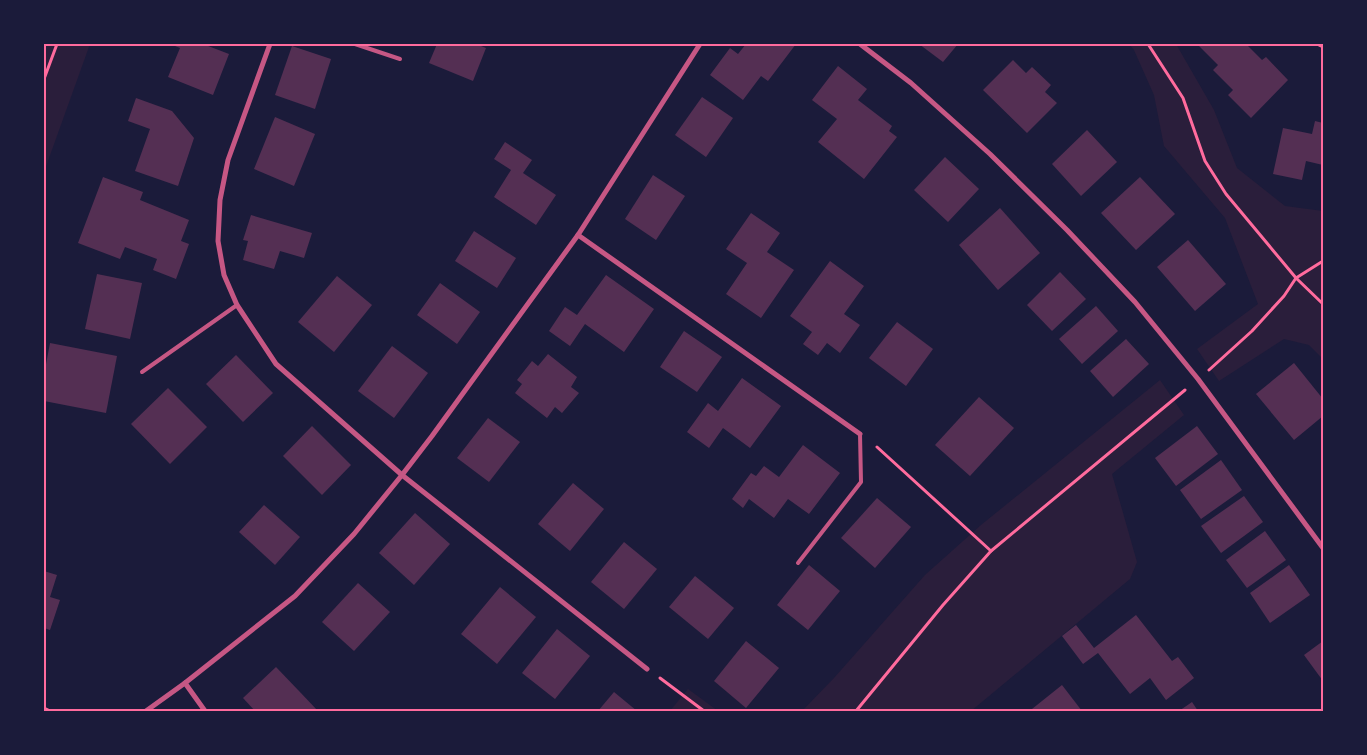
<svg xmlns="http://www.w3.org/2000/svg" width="1367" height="755" viewBox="0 0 1367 755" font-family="'Roboto Condensed',sans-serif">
	<rect width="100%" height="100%" fill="#1b1b3a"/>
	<g fill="#2a1e3b">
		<polygon points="44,44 90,44 44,172"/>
		<polygon points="1129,44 1176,44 1214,110 1237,168 1285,206 1323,211 1323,359 1309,345 1284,339 1219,381 1197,349 1258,304 1225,218 1164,146 1154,95 1134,50"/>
		<polygon points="1160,380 1184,415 1112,474 1137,562 1130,579 971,711 802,711 834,678 925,575 981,525"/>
		<polygon points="688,689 718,711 670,711"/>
	</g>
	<g fill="#542f53">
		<polygon points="170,44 203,44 229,54 213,95 168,77 180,48"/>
		<polygon points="437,44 476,44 486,48 473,81 429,63"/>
		<polygon points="746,44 796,44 768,81 761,76 743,100 710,75 730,48 738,54"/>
		<polygon points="919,44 958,44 943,62"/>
		<polygon points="1201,44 1246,44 1262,60 1266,57 1288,80 1251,118 1228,95 1233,90 1213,70 1218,65 1199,46"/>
		<polygon points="292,46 331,59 315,109 275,95"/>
		<polygon points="1013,60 1026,73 1032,67 1051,85 1045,92 1057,103 1027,133 983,90"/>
		<polygon points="838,66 867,89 858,100 892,126 889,131 897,137 864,179 818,142 837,119 812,100"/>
		<polygon points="702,97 733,118 706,157 675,135"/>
		<polygon points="136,98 172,111 194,138 178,186 135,171 150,129 128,121"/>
		<polygon points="275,117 315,134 294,186 254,169"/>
		<polygon points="1315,121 1323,123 1323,165 1306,161 1302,180 1273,174 1283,128 1312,134"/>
		<polygon points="1087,130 1117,162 1081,196 1052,164"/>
		<polygon points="505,142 532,160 523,173 556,195 536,225 494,197 511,170 494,159"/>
		<polygon points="945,157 979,189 948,222 914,190"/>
		<polygon points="653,175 685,196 656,240 625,219"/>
		<polygon points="103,177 143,192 140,200 189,220 181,241 189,244 176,279 153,270 157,259 125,247 120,259 78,243"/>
		<polygon points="1140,177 1175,214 1136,250 1101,213"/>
		<polygon points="1000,208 1040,253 998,290 959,245"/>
		<polygon points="751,213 780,233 767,252 794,270 761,318 726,294 747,263 726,249"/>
		<polygon points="251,215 312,233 304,258 280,251 274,269 243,260 248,241 243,240"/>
		<polygon points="474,231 516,258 497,288 455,261"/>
		<polygon points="1188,240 1226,284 1195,311 1157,267"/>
		<polygon points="830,261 864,286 844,314 860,325 840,353 827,343 818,355 803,344 812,332 790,316"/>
		<polygon points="1060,272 1086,299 1052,331 1027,305"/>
		<polygon points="97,274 142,283 130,339 85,329"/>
		<polygon points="606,275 654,309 624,352 585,324 570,346 549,331 565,307 577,315"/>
		<polygon points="337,276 372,305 334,352 298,322"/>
		<polygon points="440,283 480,312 457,344 417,315"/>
		<polygon points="1096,306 1118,331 1082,364 1059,339"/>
		<polygon points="897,322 933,349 906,386 869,358"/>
		<polygon points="684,331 722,357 697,392 660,367"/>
		<polygon points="1126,339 1149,364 1113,397 1090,371"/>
		<polygon points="50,343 117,356 106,413 44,401 44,375"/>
		<polygon points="392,346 428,373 394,418 358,391"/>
		<polygon points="548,354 577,377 571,387 579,393 562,413 555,407 547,418 515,393 522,384 517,380 532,361 538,366"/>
		<polygon points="236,355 273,393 243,422 206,384"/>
		<polygon points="1294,363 1323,399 1323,416 1294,440 1256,394"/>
		<polygon points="742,378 781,406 750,448 723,428 709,448 687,432 708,403 718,411"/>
		<polygon points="168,388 207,427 170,464 131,424"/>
		<polygon points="979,397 1014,428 970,476 935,445"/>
		<polygon points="488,418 520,442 489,482 457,458"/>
		<polygon points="312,426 351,465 322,495 283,456"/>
		<polygon points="1197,426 1218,454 1176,486 1155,458"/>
		<polygon points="803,445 840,473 809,514 788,499 774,518 749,499 743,508 732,499 751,473 756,476 764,466 779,477"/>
		<polygon points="1221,460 1242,490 1201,519 1180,490"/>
		<polygon points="573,483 604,509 570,551 538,524"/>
		<polygon points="1244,496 1263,522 1221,553 1201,526"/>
		<polygon points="877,498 911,527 875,568 841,538"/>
		<polygon points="264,505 300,537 275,565 239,532"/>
		<polygon points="415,513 450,544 414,585 379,553"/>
		<polygon points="1265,531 1286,560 1247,588 1226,560"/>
		<polygon points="624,542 657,569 624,609 591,582"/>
		<polygon points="809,565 840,591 808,630 777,605"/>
		<polygon points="1289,565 1310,595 1270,623 1250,593"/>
		<polygon points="44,571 57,575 50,597 60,600 50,630 44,628"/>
		<polygon points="695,576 734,608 708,639 669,607"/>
		<polygon points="358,583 390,612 354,651 322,622"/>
		<polygon points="500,587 536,617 497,664 461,634"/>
		<polygon points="1136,615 1172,661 1178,657 1194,678 1166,700 1150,678 1130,694 1098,653 1083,664 1062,636 1076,625 1094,648"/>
		<polygon points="557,629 590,656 555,699 522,673"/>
		<polygon points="746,641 779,668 746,708 714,681"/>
		<polygon points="1323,641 1323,681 1304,655"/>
		<polygon points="276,667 299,691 318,711 255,711 243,698"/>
		<polygon points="1062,685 1082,711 1034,711 1032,709"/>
		<polygon points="614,692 637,711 598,711"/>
		<polygon points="1192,702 1198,711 1179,711"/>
	</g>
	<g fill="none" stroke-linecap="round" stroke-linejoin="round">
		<g stroke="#ff6b9d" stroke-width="3">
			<polyline points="1148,44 1183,98 1205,161 1226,194 1296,278 1323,304"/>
			<polyline points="1317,44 1323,47"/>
			<polyline points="44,79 57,44"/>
			<polyline points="1209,370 1252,331 1284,296 1296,278 1323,261"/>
			<polyline points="877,447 991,551"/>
			<polyline points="660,678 704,711"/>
			<polyline points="44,708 50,711"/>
			<polyline points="856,711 943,605 991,551 1185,390"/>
		</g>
		<g stroke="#c65784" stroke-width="4">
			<polyline points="355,44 400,59"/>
			<polyline points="142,372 237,305"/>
			<polyline points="798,563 861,482 860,434"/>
		</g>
		<g stroke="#c65784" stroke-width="5">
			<polyline points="270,44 228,160 220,200 218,241 224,275 237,305 276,364 402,475 647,669"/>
			<polyline points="860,44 911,83 990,154 1067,230 1135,302 1198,379 1323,548"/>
			<polyline points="578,235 860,434"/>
			<polyline points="185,683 205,711"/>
			<polyline points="146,711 185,683 295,596 354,534 402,475 432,436 578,235 700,44"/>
		</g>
	</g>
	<rect width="1367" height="755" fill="none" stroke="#1b1b3a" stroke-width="90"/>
	<rect x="45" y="45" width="1277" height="665" fill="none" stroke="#ff6b9d" stroke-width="2"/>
</svg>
